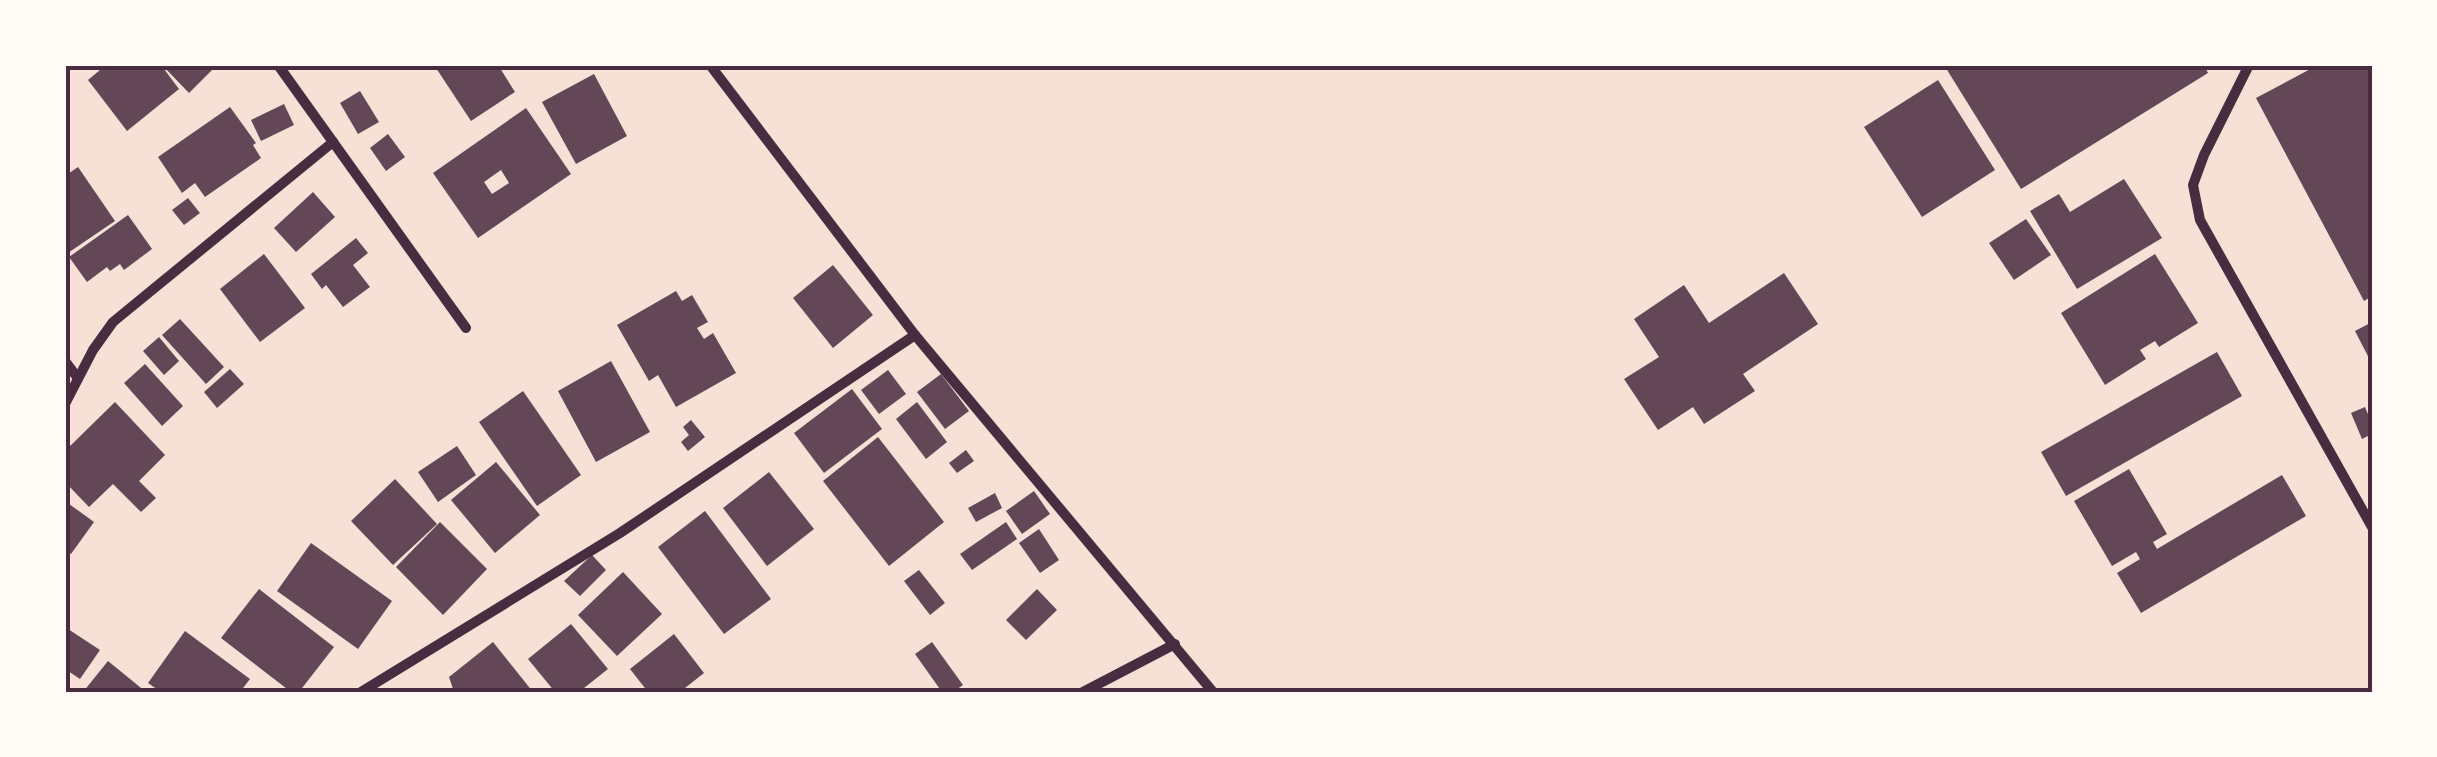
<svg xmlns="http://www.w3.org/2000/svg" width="2437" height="757" viewBox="0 0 2437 757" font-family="'Titillium Web',sans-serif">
	<rect width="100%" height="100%" fill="#f7e1d7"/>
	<g fill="#644757" fill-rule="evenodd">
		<polygon points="106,65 161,65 179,89 127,131 88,80"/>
		<polygon points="162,65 217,65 189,93"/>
		<polygon points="434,65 498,65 515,92 471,121"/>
		<polygon points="1944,65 2204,65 2208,73 2021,189"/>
		<polygon points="2318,65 2372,65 2372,296 2364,301 2256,98"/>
		<polygon points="594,74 627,136 576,164 542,102"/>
		<polygon points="1938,80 1995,170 1922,217 1864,127"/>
		<polygon points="360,91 379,122 358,134 340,103"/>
		<polygon points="284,104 294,125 261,141 251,120"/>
		<polygon points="230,107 256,143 253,145 261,158 205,197 195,183 182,193 158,157"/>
		<path d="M526 108 571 174 478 238 433 173ZM501 170 509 183 492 194 484 182Z"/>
		<polygon points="388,134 405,157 386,171 370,148"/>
		<polygon points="78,167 115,221 65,255 65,176"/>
		<polygon points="2124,179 2162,238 2077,289 2030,211 2059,194 2070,212"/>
		<polygon points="313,192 335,217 296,252 274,228"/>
		<polygon points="188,198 200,213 184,225 172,210"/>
		<polygon points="128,215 152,249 124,270 120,264 110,271 107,267 87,282 69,257"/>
		<polygon points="2026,219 2051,255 2014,280 1989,243"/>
		<polygon points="356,238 368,253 353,265 370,287 343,307 326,285 322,289 311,274"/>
		<polygon points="264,254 305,308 260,342 220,289"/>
		<polygon points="2155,254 2198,323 2159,347 2155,341 2140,350 2146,359 2105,385 2061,313"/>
		<polygon points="833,265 873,315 833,348 793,298"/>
		<polygon points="1784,273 1818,324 1743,374 1755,391 1704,424 1693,407 1658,430 1624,379 1659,357 1634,319 1684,285 1709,323"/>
		<polygon points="676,291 682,301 692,295 708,322 697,328 704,339 713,333 736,373 676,407 658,375 649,381 617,325"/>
		<polygon points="180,319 224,367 206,384 162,335"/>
		<polygon points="2372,322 2372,364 2355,331"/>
		<polygon points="159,337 179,361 164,375 143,351"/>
		<polygon points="2217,352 2242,396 2066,496 2041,452"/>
		<polygon points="611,361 650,432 596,462 558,391"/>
		<polygon points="145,364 183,406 162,426 124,383"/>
		<polygon points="230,369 244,384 217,408 204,392"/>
		<polygon points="888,370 906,394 879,414 861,390"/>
		<polygon points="941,374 969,411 945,429 917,392"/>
		<polygon points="852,389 882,429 824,473 794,433"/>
		<polygon points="523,391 581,475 537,506 479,422"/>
		<polygon points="115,402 165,455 139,481 156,498 141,512 113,484 89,507 65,482 65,451"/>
		<polygon points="917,402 947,442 926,459 896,419"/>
		<polygon points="2365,407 2372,424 2372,434 2362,439 2351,413"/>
		<polygon points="691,420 705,437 688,451 681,442 689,435 683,427"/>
		<polygon points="878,437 944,522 889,566 823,481"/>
		<polygon points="457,446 476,475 438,502 418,472"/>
		<polygon points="966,450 974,461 957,473 949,463"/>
		<polygon points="496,462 540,515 495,553 451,500"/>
		<polygon points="2129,469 2167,534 2153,542 2157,549 2282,475 2306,516 2141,613 2117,573 2140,559 2136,552 2112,566 2074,501"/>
		<polygon points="769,472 814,529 767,566 723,508"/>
		<polygon points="395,479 437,524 393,565 351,521"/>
		<polygon points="1034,491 1050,514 1022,534 1006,511"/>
		<polygon points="995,493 1002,508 976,522 968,508"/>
		<polygon points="65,501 94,522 71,554 65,550"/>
		<polygon points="705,511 771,599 724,634 658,547"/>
		<polygon points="440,522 487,569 443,615 396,567"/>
		<polygon points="1006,522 1017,539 972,570 960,554"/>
		<polygon points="1039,529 1059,560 1040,573 1019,543"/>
		<polygon points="311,543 392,601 358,649 277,591"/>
		<polygon points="592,555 606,570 580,596 564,581"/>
		<polygon points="919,570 945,603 930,615 904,581"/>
		<polygon points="623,572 662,614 617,656 578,615"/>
		<polygon points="259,589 334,647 299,692 291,692 221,638"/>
		<polygon points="1037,589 1057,610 1026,640 1006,620"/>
		<polygon points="571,624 608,669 579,692 555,692 528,659"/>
		<polygon points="65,627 100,650 80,679 65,669"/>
		<polygon points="185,631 250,679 240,692 161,692 148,683"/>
		<polygon points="674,634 704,673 680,692 648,692 630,669"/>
		<polygon points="493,642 533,692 454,692 449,677"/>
		<polygon points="932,642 963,685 953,692 942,692 915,654"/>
		<polygon points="108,661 146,692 83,692"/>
	</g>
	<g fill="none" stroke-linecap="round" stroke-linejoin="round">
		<g stroke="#4a2c40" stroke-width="10">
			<polyline points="278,65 466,328"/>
			<polyline points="710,65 915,335 1213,692"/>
			<polyline points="2249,65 2204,155 2193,185 2200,220 2372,527"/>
			<polyline points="65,361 77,377"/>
			<polyline points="65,404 93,350 113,322 333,142"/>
			<polyline points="361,692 620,533 915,335"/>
			<polyline points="1083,692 1175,644"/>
		</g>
	</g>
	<rect width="2437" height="757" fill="none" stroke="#fffaf5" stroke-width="135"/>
	<rect x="68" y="68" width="2302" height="622" fill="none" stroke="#4a2c40" stroke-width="4"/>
</svg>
